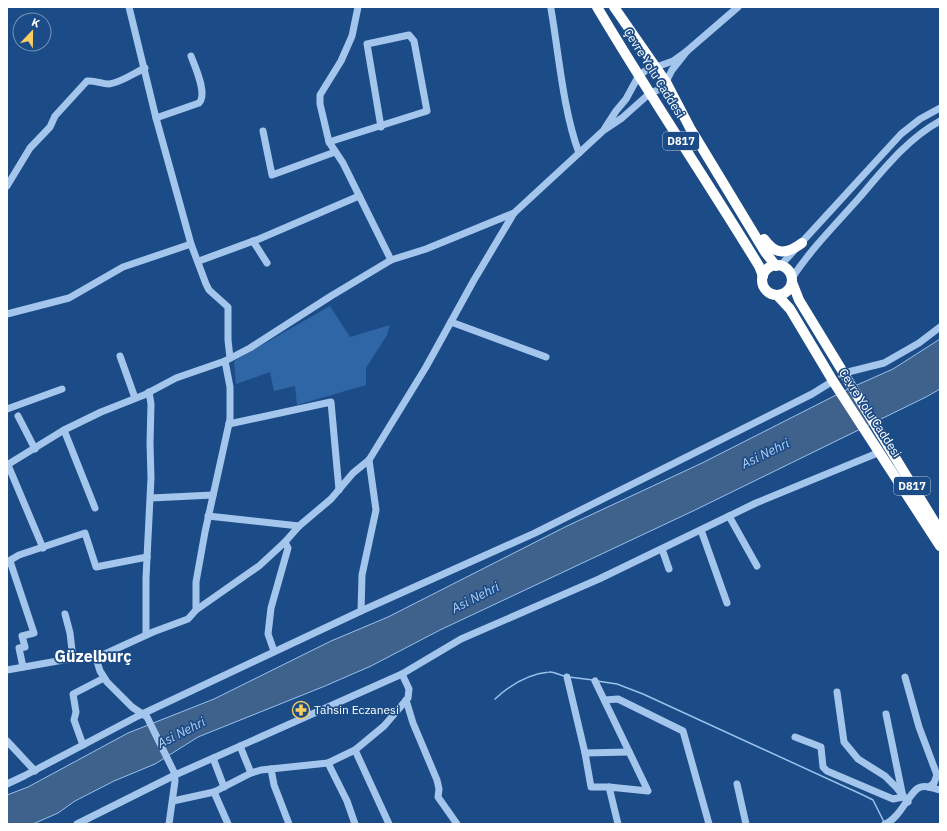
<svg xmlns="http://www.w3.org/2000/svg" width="947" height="831" viewBox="0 0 947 831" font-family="'IBM Plex Sans',sans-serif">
	<rect width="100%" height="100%" fill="#1c4c87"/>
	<polygon fill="#2f66a5" points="330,306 350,337 390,325 387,335 366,368 366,385 297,405 295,386 274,391 270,372 236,384 234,361"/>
	<polygon fill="#3f628d" stroke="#98c1ed" points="940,339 940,389 926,397 693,511 440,630 371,666 325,686 198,737 155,764 114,781 75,801 58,813 33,824 7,824 7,795 28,787 128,733 214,699 331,641 388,617 567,526 702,463 848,389 893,369"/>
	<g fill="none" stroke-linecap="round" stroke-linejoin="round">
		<g stroke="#98c1ed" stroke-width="1.5">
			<polyline points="569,677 593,680"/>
			<polyline points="597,681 617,684 643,694 863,795 873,800 884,822"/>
			<path d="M495 699C510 685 529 674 549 672 553 671 559 675 564 676"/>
		</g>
		<g stroke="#a5c6ec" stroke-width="7">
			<polyline points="129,7 156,118 191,244 206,284 209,290 228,307 228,340 230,358"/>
			<path d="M551 9C559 55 563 110 579 153"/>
			<path d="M156 118 199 103C208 94 195 67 191 56"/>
			<polyline points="381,127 367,44 409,35 414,41 427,111 329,142 343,163 391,260"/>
			<polyline points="605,128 616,111 626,99 638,77 645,71 673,61 687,51 738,7"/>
			<polyline points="263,131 272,175 335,152"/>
			<polyline points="329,142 320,104 320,95 341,61 352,36 358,7"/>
			<path d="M7 186 30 148 50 127 55 116 87 81C95 80 101 84 109 84 120 83 134 73 145 68"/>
			<polyline points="253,241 267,263"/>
			<polyline points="199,261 259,239 359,196"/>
			<polyline points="780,266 901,134 920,119 940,108"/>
			<path d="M792 278C811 249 836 224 859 198 883 170 907 139 940 121"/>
			<polyline points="7,314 69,298 123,267 191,244"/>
			<polyline points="451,322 546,357"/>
			<polyline points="120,356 135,398"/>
			<polyline points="844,373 884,363 919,343 940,327"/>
			<polyline points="7,409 62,389"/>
			<polyline points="18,416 35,449"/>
			<polyline points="229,424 331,402 339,490"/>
			<polyline points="64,430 95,508"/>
			<polyline points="7,465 64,430 101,412 144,395 176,378 225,361 250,348 331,296 391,260 426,249 514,213"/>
			<polyline points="8,465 43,548"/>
			<polyline points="151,498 213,495"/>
			<polyline points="208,516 299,526"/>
			<polyline points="729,516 757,566"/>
			<polyline points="701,530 727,603"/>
			<polyline points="662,549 669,569"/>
			<polyline points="10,561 34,633 22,636 25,647 19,648 23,667"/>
			<polyline points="7,562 19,555 85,533 96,567 147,557"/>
			<polyline points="196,610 259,566 285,542 299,526 331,499 353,473 369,460 426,367 474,280 514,213 604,130 622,118 650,93 658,90 666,82 672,70 687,51"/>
			<polyline points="361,611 535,533 812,394 833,381"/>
			<polyline points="65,614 70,633 73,659"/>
			<polyline points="146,635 146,578 151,478 150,443 151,404 149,392"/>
			<polyline points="274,651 268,634 271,608 288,548 285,542"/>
			<polyline points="96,658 100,671 107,682 132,707 147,717 174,772 175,781 169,824"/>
			<polyline points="7,670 69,659 96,658 153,632 188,619 196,610 196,582 205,532 230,419 230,387 225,361"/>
			<polyline points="402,674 461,639 599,579 756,503 880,452"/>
			<polyline points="567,677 585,753 629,752"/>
			<polyline points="905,677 919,727 937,775 934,783 929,787"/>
			<polyline points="595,681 648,791 609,787 618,824"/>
			<polyline points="837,692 844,742 858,759 885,776 897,788 908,802"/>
			<polyline points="406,700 413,723 437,780 439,789 438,797 457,824"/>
			<polyline points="605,700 618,699 683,731 709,824"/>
			<polyline points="795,737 821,747 823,767 827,771 893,799 903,797 886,714"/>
			<polyline points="7,741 35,771"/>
			<polyline points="83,745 74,720 76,712 73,694 104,678"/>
			<polyline points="240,746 251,773"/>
			<polyline points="585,753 591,787 609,787"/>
			<polyline points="213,758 224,787"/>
			<polyline points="328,763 347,801 355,824"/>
			<polyline points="271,769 274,785 289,824"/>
			<polyline points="7,784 24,776 138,716 361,611 362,575 376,510 369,460"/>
			<polyline points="737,784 746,824"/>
			<polyline points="214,792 228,824"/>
			<polyline points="173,801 214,792 251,773 261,770 328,763 355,750"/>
			<polyline points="77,824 175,775 402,674 409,689 408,698 384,726 355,750 389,824"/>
			<path d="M885 824C902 817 910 789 921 787 928 785 934 789 940 790"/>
		</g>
		<g stroke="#fff" stroke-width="10">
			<path d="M597 7C649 95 706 179 759 266L763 276"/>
			<polyline points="614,7 666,82 690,128 765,252 776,266"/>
			<path d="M764 239C776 256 787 254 802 243"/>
			<circle cx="777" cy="280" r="15"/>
			<polyline points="792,282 799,300 940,531"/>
			<polyline points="777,295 790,309 833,381 940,546"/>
		</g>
	</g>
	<defs>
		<g id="pharmacy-ring" transform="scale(0.9)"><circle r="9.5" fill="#1c4c87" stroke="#fcce62" stroke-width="1.5"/><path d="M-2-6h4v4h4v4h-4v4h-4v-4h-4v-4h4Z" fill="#fcce62"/></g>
	</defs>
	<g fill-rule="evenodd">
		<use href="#pharmacy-ring" x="301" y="710"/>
	</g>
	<g text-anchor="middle" stroke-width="3.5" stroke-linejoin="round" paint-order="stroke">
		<g fill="#1c4c87" stroke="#bbc9db" stroke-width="1">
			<rect x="663" y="132" width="36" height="18" rx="3"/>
			<rect x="894" y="477" width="36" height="18" rx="3"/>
		</g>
		<g font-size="11" font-weight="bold" fill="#fff">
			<text x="681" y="145">D817</text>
			<text x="912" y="490">D817</text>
		</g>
		<g font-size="12" fill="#fff" stroke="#1c4c87">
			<text transform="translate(654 73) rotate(58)" y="4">Çevre Yolu Caddesi</text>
			<text transform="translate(870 413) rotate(57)" y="4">Çevre Yolu Caddesi</text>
		</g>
		<g font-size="12" fill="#fff" stroke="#1c4c87" text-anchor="start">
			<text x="314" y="714">Tahsin Eczanesi</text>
		</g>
		<g font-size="13" font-style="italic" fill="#b1d0f3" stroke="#1c4c87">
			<text transform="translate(765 453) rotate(-26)" y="5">Asi Nehri</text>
			<text transform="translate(475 597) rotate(-27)" y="5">Asi Nehri</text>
			<text transform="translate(181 732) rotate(-27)" y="5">Asi Nehri</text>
		</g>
		<g font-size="16" font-weight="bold" fill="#fff" stroke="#1c4c87">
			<text x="93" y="662">Güzelburç</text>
		</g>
	</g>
	<rect width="947" height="831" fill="none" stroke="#ffffff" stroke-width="16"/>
	<g transform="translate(32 32) rotate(22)"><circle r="19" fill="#1c4c87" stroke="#7794b7"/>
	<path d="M0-3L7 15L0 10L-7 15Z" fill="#fcce62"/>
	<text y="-6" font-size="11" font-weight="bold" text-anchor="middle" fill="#ffffff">K</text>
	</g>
</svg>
